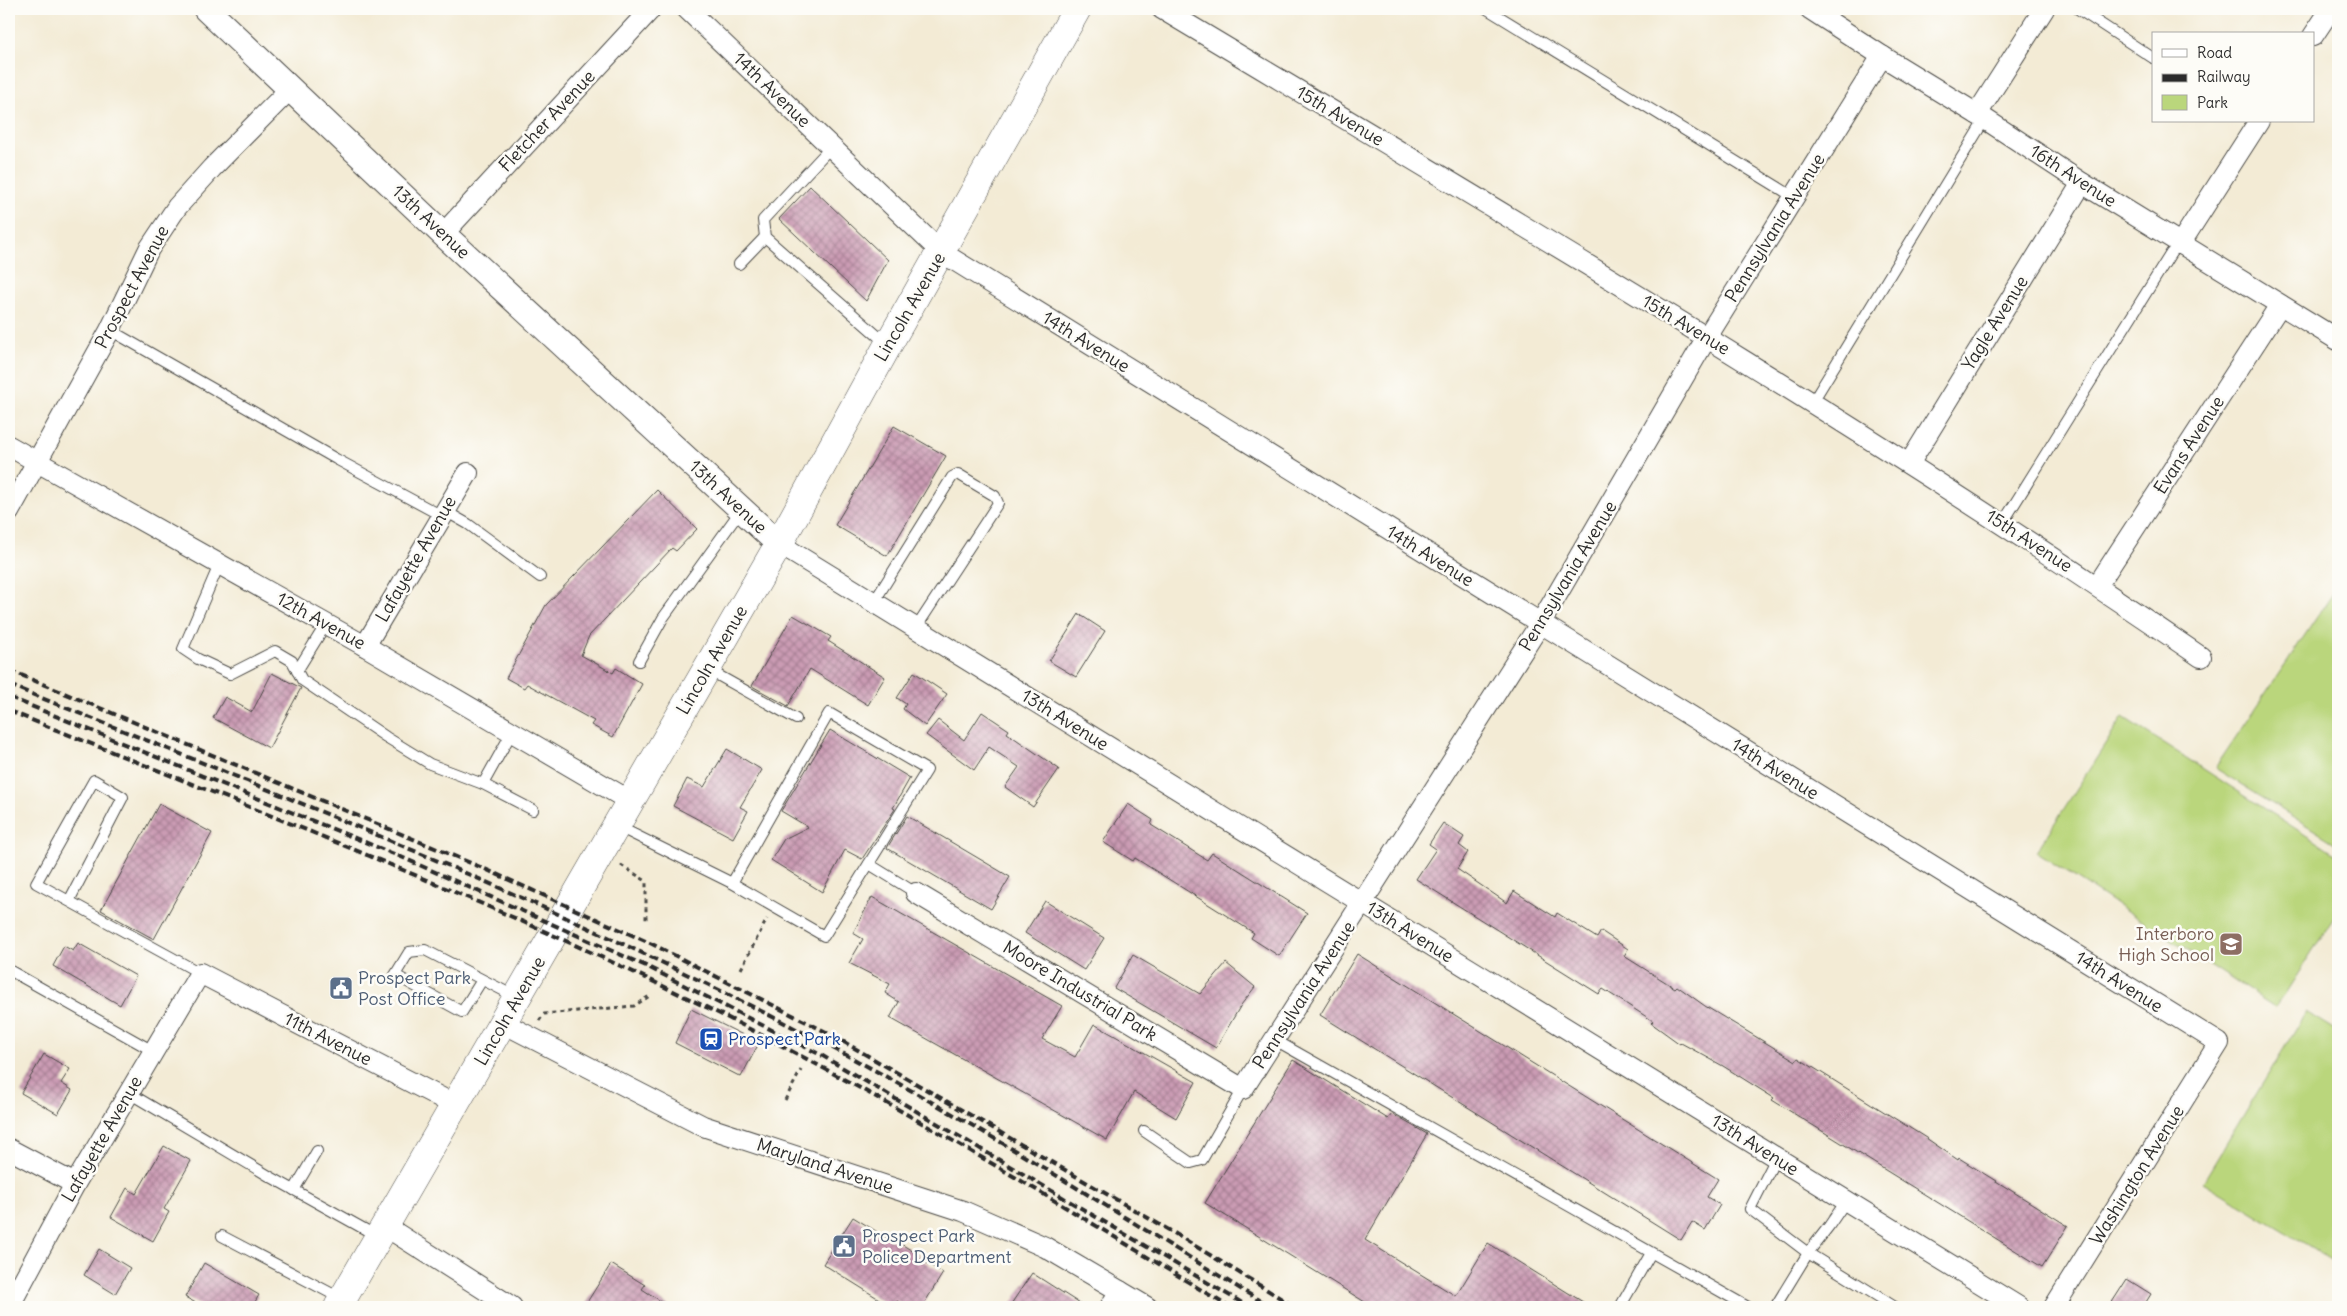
<svg xmlns="http://www.w3.org/2000/svg" width="2347" height="1316" viewBox="0 0 2347 1316" font-family="Delius,sans-serif">
	<defs>
		<pattern id="building-cross-hatch" width="8" height="8" patternUnits="userSpaceOnUse" patternTransform="scale(1.25)"><rect width="8" height="8" fill="#cb9bb4"/><path d="M0 0l8 8M0 8l8-8" fill="none" stroke="#a57f93"/></pattern>
	</defs>
	<rect width="100%" height="100%" fill="#fdfcf7"/>
	<filter id="ink" filterUnits="userSpaceOnUse"><feTurbulence type="fractalNoise" baseFrequency=".02" numOctaves="2"/><feDisplacementMap in="SourceGraphic" scale="10" xChannelSelector="R" yChannelSelector="G"/><feConvolveMatrix kernelMatrix="1 2 1 2 8 2 1 2 1" color-interpolation-filters="sRGB"/></filter>
	<filter id="wash" filterUnits="userSpaceOnUse"><feTurbulence type="fractalNoise" baseFrequency=".0096" numOctaves="4" result="noise"/><feDisplacementMap in="SourceGraphic" scale="20" xChannelSelector="R" yChannelSelector="G"/><feGaussianBlur stdDeviation="1.12" result="paint"/><feColorMatrix in="noise" values="0 0 0 0 0 0 0 0 0 0 0 0 0 0 0 0 0 1.4 0 .05"/><feComposite in="paint" operator="in"/></filter>
	<g filter="url(#wash)">
		<rect width="100%" height="100%" fill="#f3ebd5"/>
		<g fill="#bad67c" stroke="#728054">
			<polygon points="2338,586 2338,845 2215,768"/>
			<polygon points="2123,717 2338,856 2338,911 2276,1008 2036,852"/>
			<polygon points="2306,1012 2338,1032 2338,1264 2203,1182"/>
		</g>
		<g id="blocks">
			<g fill="url(#building-cross-hatch)">
				<polygon points="810,186 888,260 866,301 779,219"/>
				<polygon points="894,426 946,456 887,556 835,525"/>
				<polygon points="657,490 697,529 676,551 672,548 589,636 581,655 613,673 616,668 642,684 613,737 591,725 594,721 527,684 524,688 506,678 546,605"/>
				<polygon points="1079,614 1105,631 1076,677 1049,661"/>
				<polygon points="793,615 831,637 828,641 885,677 868,705 810,669 788,706 752,686"/>
				<polygon points="914,672 947,694 925,726 903,709 906,704 897,698"/>
				<polygon points="272,673 301,688 269,748 213,718 225,697 252,712"/>
				<polygon points="982,712 1009,730 1007,733 1059,769 1033,807 1005,787 1019,767 989,747 974,770 926,735 938,720 964,740"/>
				<polygon points="830,730 910,778 893,808 895,809 862,859 845,850 822,892 771,860 784,839 808,827 781,811"/>
				<polygon points="727,749 762,770 740,807 748,811 733,838 673,806 687,779 704,787"/>
				<polygon points="159,804 212,833 154,939 101,910"/>
				<polygon points="1128,804 1153,820 1151,825 1207,860 1212,853 1307,913 1279,956 1251,938 1254,933 1135,858 1133,861 1103,842"/>
				<polygon points="907,816 1010,877 991,909 887,848"/>
				<polygon points="1443,823 1464,837 1459,845 1468,852 1457,869 1507,903 1514,891 1555,917 1557,913 1597,938 1601,931 1628,949 1624,956 1675,988 1677,986 1705,1006 1796,1061 1798,1058 1926,1138 1958,1160 1959,1158 2068,1226 2042,1267 1772,1100 1774,1098 1723,1066 1681,1043 1680,1044 1651,1023 1653,1021 1603,989 1599,994 1416,879 1436,849 1429,844"/>
				<polygon points="872,897 1062,1006 1042,1039 1075,1057 1094,1024 1196,1082 1176,1118 1134,1092 1107,1140 890,1018 899,1002 885,993 890,984 849,963 863,939 853,933"/>
				<polygon points="1045,901 1104,938 1084,970 1025,933"/>
				<polygon points="78,943 136,976 120,1005 53,966 64,946 73,951"/>
				<polygon points="1357,954 1718,1179 1707,1197 1720,1205 1705,1230 1692,1222 1681,1240 1320,1015"/>
				<polygon points="1133,955 1200,994 1226,963 1255,987 1241,1005 1216,1048 1114,988"/>
				<polygon points="691,1009 759,1043 741,1077 675,1043"/>
				<polygon points="44,1054 70,1069 61,1083 72,1090 58,1114 21,1093"/>
				<polygon points="1293,1060 1388,1119 1392,1114 1427,1134 1365,1240 1456,1296 1488,1243 1591,1307 1373,1307 1205,1203"/>
				<polygon points="164,1146 191,1161 164,1209 169,1212 153,1241 111,1217 127,1188 136,1194"/>
				<polygon points="853,1217 892,1241 893,1239 919,1255 917,1257 943,1273 922,1307 908,1307 897,1301 892,1307 823,1264"/>
				<polygon points="99,1249 130,1268 115,1294 84,1275"/>
				<polygon points="204,1263 259,1295 252,1307 203,1307 185,1297"/>
				<polygon points="611,1264 645,1285 642,1289 670,1307 584,1307"/>
				<polygon points="1032,1273 1085,1307 1009,1307"/>
				<polygon points="2127,1279 2151,1294 2143,1307 2109,1307"/>
			</g>
		</g>
	</g>
	<g filter="url(#ink)">
		<use href="#blocks" fill-opacity="0" stroke="#494844" stroke-width="1"/>
		<g fill="none" stroke-linecap="round" stroke-linejoin="round">
			<g stroke="#494844" stroke-width="12">
				<g id="service">
					<polyline points="1487,9 1794,197"/>
					<polyline points="2078,9 2153,58"/>
					<polyline points="831,147 763,220 765,237 888,345"/>
					<polyline points="739,264 765,237"/>
					<polyline points="110,330 336,459 442,516"/>
					<polyline points="1812,403 1985,119"/>
					<polyline points="445,511 468,524 540,577"/>
					<polyline points="2002,524 2171,253 2180,244"/>
					<polyline points="219,565 183,649 198,659 230,674 275,651 292,661 302,680 386,737 430,764 483,784"/>
					<polyline points="874,602 952,477 958,474 995,496 998,503 916,628"/>
					<polyline points="639,661 663,618 741,510"/>
					<polyline points="707,669 796,719"/>
					<polyline points="297,671 326,624"/>
					<polyline points="512,732 483,784 533,810"/>
					<polyline points="617,826 732,883 829,713 927,770 824,936 732,883"/>
					<polyline points="869,864 916,893"/>
					<polyline points="69,901 123,797 94,780 36,883 200,973"/>
					<polyline points="9,970 153,1051"/>
					<polyline points="482,980 462,1012 395,975 409,952 425,950 516,997"/>
					<polyline points="1275,1040 1748,1307"/>
					<polyline points="129,1093 269,1176 377,1236"/>
					<polyline points="1144,1131 1191,1163 1202,1160 1243,1089"/>
					<polyline points="1776,1158 1750,1209 1808,1253 1895,1307"/>
					<polyline points="294,1190 317,1151"/>
					<polyline points="222,1236 342,1299"/>
					<polyline points="1620,1307 1651,1253"/>
					<polyline points="1775,1307 1808,1253 1829,1226 1846,1201"/>
				</g>
			</g>
			<g stroke="#494844" stroke-width="22">
				<g id="minor">
					<polyline points="687,9 941,252 2219,1043 2054,1307"/>
					<path d="M1162 9C1512 219 1864 426 2201 657"/>
					<polyline points="1810,9 1882,56 1985,119 2082,183 2338,340"/>
					<polyline points="2313,36 2331,9"/>
					<polyline points="1977,114 2044,9"/>
					<polyline points="443,234 651,9"/>
					<polyline points="2180,244 2259,121"/>
					<polyline points="9,446 365,646 630,801"/>
					<polyline points="1909,464 2082,183"/>
					<polyline points="9,512 110,330 149,249 177,207 212,168 291,88"/>
					<polyline points="779,544 2019,1307"/>
					<polyline points="2097,586 2280,305"/>
					<polyline points="365,646 468,473"/>
					<polyline points="916,893 1243,1089 1540,624 1707,337 1882,56"/>
					<polyline points="503,1023 703,1126 963,1211 1045,1247 1147,1307"/>
					<polyline points="9,1149 75,1184"/>
					<polyline points="385,1226 512,1307"/>
					<polyline points="9,1307 75,1184 200,973 457,1106"/>
					<polyline points="1110,1307 1120,1291"/>
				</g>
			</g>
			<g stroke="#494844" stroke-width="27">
				<polyline id="tertiary" points="206,9 443,234 779,544"/>
			</g>
			<g stroke="#494844" stroke-width="29">
				<polyline id="primary" points="338,1307 779,544 888,345 1077,9"/>
			</g>
			<g stroke="#494844" stroke-width="3" stroke-dasharray="4 4" stroke-linecap="butt">
				<polyline points="621,865 646,881 646,923"/>
				<polyline points="741,969 767,919"/>
				<polyline points="539,1021 544,1014 634,1006 651,995"/>
				<polyline points="785,1100 801,1070"/>
			</g>
			<use href="#service" stroke="#fff" stroke-width="10"/>
			<use href="#minor" stroke="#fff" stroke-width="20"/>
			<use href="#tertiary" stroke="#fff" stroke-width="25"/>
			<use href="#primary" stroke="#fff" stroke-width="28"/>
			<g stroke="#2b2b2b" stroke-width="4" stroke-dasharray="8 4" stroke-linecap="butt">
				<polyline points="9,670 485,869 652,944 832,1035 1174,1233 1295,1307"/>
				<path d="M9 685C278 793 548 900 806 1034 966 1116 1117 1213 1270 1307"/>
				<polyline points="9,697 399,856 646,966 821,1055 1249,1307"/>
				<path d="M9 711C254 809 502 904 738 1023 906 1109 1068 1208 1229 1307"/>
			</g>
		</g>
	</g>
	<defs>
		<g id="school-square" transform="scale(1.25)"><rect x="-9" y="-9" width="18" height="18" rx="4" fill="#8d6e63" stroke="#fdfcf7"/><path d="M0-5L7-2L0 1L-7-2ZM-4 1L0 2.5L4 1V4Q0 6-4 4Z" fill="#fff"/></g>
		<g id="civic-square" transform="scale(1.25)"><rect x="-9" y="-9" width="18" height="18" rx="4" fill="#5c6f8a" stroke="#fdfcf7"/><path d="M-.6-6.5H3V-4.5H.6V-3L4-1V1h2V6H-6V1h2V-1L-.6-3ZM-1.2 2.5V6h2.4V2.5Z" fill="#fff"/></g>
		<g id="station-square" transform="scale(1.25)"><rect x="-9" y="-9" width="18" height="18" rx="4" fill="#1a4fb4" stroke="#fdfcf7"/><path d="M-3-6H3Q5-6 5-4V2Q5 4 3 4L4.5 6H3L1.5 4h-3L-3 6H-4.5L-3 4Q-5 4-5 2V-4Q-5-6-3-6ZM-3.5-4v3h7v-3ZM-3.5 1v1.5H-2V1ZM2 1v1.5H3.5V1Z" fill="#fff"/></g>
	</defs>
	<g fill-rule="evenodd">
		<use href="#school-square" x="2231" y="944"/>
		<use href="#civic-square" x="341" y="988"/>
		<use href="#station-square" x="711" y="1039"/>
		<use href="#civic-square" x="844" y="1246"/>
	</g>
	<g text-anchor="middle" stroke-width="5" stroke-linejoin="round" paint-order="stroke">
		<g font-size="18" fill="#2b2b2b" stroke="#fdfcf7">
			<text transform="translate(772 90) rotate(44)" y="6">14th Avenue</text>
			<text transform="translate(1340 116) rotate(31)" y="6">15th Avenue</text>
			<text transform="translate(547 121) rotate(-47)" y="6">Fletcher Avenue</text>
			<text transform="translate(2073 176) rotate(33)" y="6">16th Avenue</text>
			<text transform="translate(431 222) rotate(43)" y="6">13th Avenue</text>
			<text transform="translate(1775 228) rotate(-58)" y="6">Pennsylvania Avenue</text>
			<text transform="translate(132 287) rotate(-62)" y="6">Prospect Avenue</text>
			<text transform="translate(910 307) rotate(-60)" y="6">Lincoln Avenue</text>
			<text transform="translate(1995 323) rotate(-58)" y="6">Yagle Avenue</text>
			<text transform="translate(1686 325) rotate(31)" y="6">15th Avenue</text>
			<text transform="translate(1086 342) rotate(32)" y="6">14th Avenue</text>
			<text transform="translate(2189 445) rotate(-57)" y="6">Evans Avenue</text>
			<text transform="translate(728 497) rotate(43)" y="6">13th Avenue</text>
			<text transform="translate(2029 541) rotate(33)" y="6">15th Avenue</text>
			<text transform="translate(1430 556) rotate(32)" y="6">14th Avenue</text>
			<text transform="translate(416 559) rotate(-60)" y="6">Lafayette Avenue</text>
			<text transform="translate(1568 576) rotate(-59)" y="6">Pennsylvania Avenue</text>
			<text transform="translate(321 621) rotate(29)" y="6">12th Avenue</text>
			<text transform="translate(712 660) rotate(-60)" y="6">Lincoln Avenue</text>
			<text transform="translate(1065 720) rotate(32)" y="6">13th Avenue</text>
			<text transform="translate(1775 769) rotate(32)" y="6">14th Avenue</text>
			<text transform="translate(1410 932) rotate(32)" y="6">13th Avenue</text>
			<text transform="translate(2119 982) rotate(32)" y="6">14th Avenue</text>
			<text transform="translate(1080 991) rotate(31)" y="6">Moore Industrial Park</text>
			<text transform="translate(1304 995) rotate(-57)" y="6">Pennsylvania Avenue</text>
			<text transform="translate(510 1011) rotate(-60)" y="6">Lincoln Avenue</text>
			<text transform="translate(328 1039) rotate(27)" y="6">11th Avenue</text>
			<text transform="translate(102 1139) rotate(-60)" y="6">Lafayette Avenue</text>
			<text transform="translate(1755 1145) rotate(32)" y="6">13th Avenue</text>
			<text transform="translate(825 1166) rotate(18)" y="6">Maryland Avenue</text>
			<text transform="translate(2137 1175) rotate(-58)" y="6">Washington Avenue</text>
		</g>
		<g font-size="18" fill="#785e54" stroke="#fdfcf7" text-anchor="end">
			<text x="2214" y="940">Interboro<tspan x="2214" dy="21">High School</tspan></text>
		</g>
		<g font-size="18" fill="#4e5e75" stroke="#fdfcf7" text-anchor="start">
			<text x="358" y="984">Prospect Park<tspan x="358" dy="21">Post Office</tspan></text>
			<text x="862" y="1242">Prospect Park<tspan x="862" dy="21">Police Department</tspan></text>
		</g>
		<g font-size="18" fill="#164399" stroke="#fdfcf7" text-anchor="start">
			<text x="728" y="1045">Prospect Park</text>
		</g>
	</g>
	<rect width="2347" height="1316" fill="none" stroke="#fdfcf7" stroke-width="30"/>
	<rect x="2152" y="32" width="162" height="90" fill="#fdfcf7" stroke="#a9a8a5"/>
	<rect x="2162" y="49" width="25" height="8" fill="#ffffff" stroke="#a9a8a5"/>
	<text x="2197" y="58" font-size="15" fill="#2b2b2b">Road</text>
	<rect x="2162" y="74" width="25" height="8" fill="#2b2b2b" stroke="#a9a8a5"/>
	<text x="2197" y="82" font-size="15" fill="#2b2b2b">Railway</text>
	<rect x="2162" y="95" width="25" height="15" fill="#bad67c" stroke="#a9a8a5"/>
	<text x="2197" y="108" font-size="15" fill="#2b2b2b">Park</text>
</svg>
